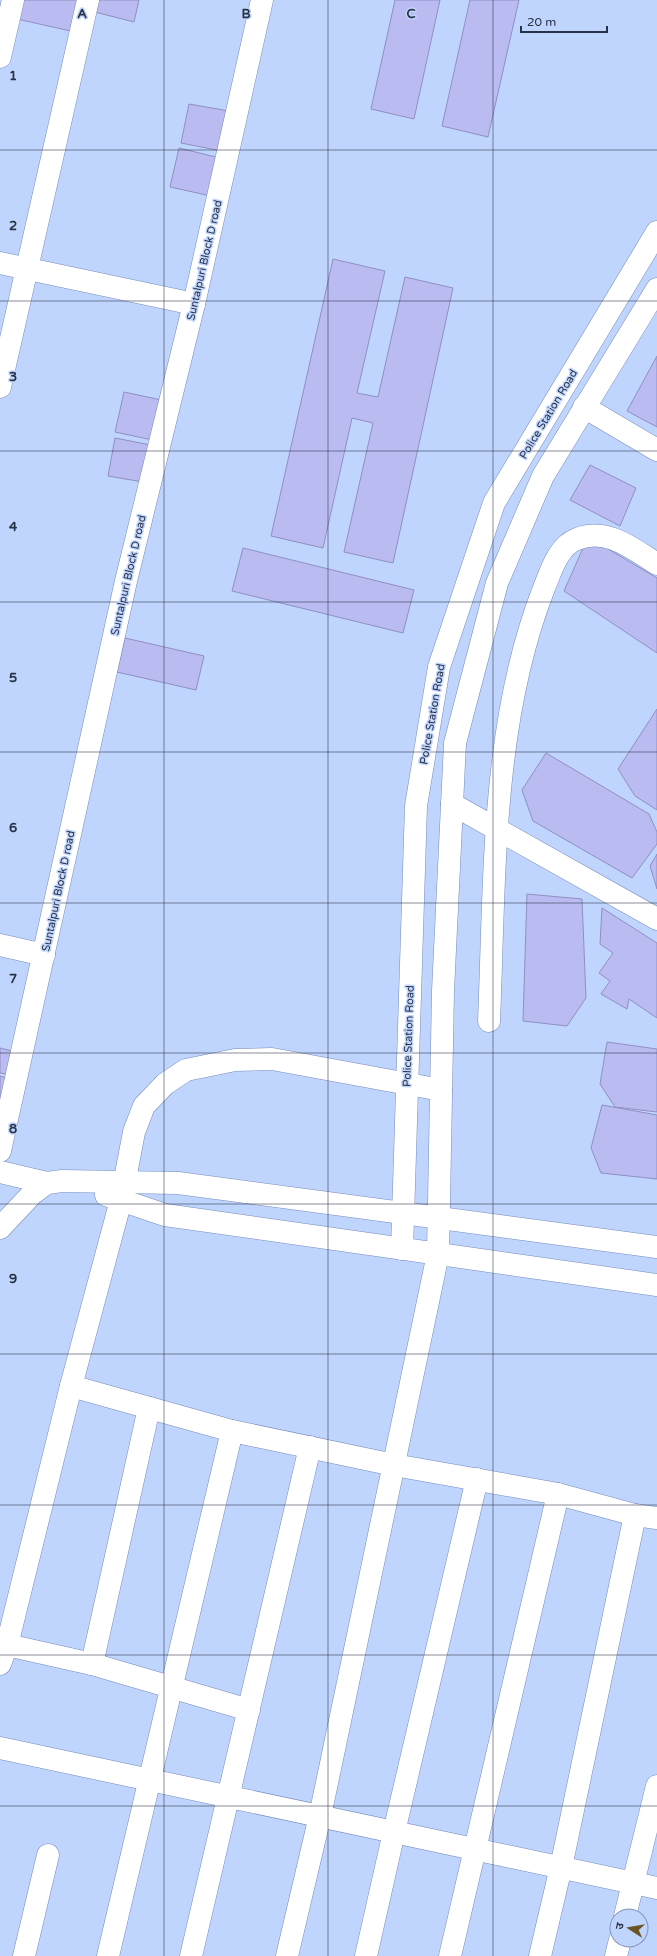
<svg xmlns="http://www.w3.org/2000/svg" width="657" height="1956" viewBox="0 0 657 1956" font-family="'Varela Round','Noto Sans Devanagari',sans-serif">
	<rect width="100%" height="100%" fill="#c0d5fd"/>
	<g fill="#babbf1" stroke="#8f8fc2">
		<polygon points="22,0 82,0 75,32 17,19"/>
		<polygon points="93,0 139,0 134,22 91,11"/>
		<polygon points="395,0 440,0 414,119 371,109"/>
		<polygon points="470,0 519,0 488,137 442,126"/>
		<polygon points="189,104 229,111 221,151 181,143"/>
		<polygon points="179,148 220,158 211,196 170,187"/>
		<polygon points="333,259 385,271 357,393 378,397 405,277 453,288 393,563 344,552 373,423 352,418 323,548 271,536"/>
		<polygon points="657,356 657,427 627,411"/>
		<polygon points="124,392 166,401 157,441 115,432"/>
		<polygon points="115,438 156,446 149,483 108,476"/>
		<polygon points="590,465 636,488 620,526 570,500"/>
		<polygon points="588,537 657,578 657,653 564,591"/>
		<polygon points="243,548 414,590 403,633 232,591"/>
		<polygon points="125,638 204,656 196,690 117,672"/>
		<polygon points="657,709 657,810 635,796 618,769"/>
		<polygon points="546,753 649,814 657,832 657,844 632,878 533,821 522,790"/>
		<polygon points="657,854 657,889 650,866"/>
		<polygon points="527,894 582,899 586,998 567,1026 523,1021"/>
		<polygon points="602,908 657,943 657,1018 629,999 627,1009 601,994 610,981 599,973 613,953 600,944"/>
		<polygon points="607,1042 657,1049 657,1112 615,1107 600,1084"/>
		<polygon points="0,1048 16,1052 11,1075 0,1073"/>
		<polygon points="0,1076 10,1079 0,1104"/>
		<polygon points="602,1105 657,1115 657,1179 601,1173 591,1148"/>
	</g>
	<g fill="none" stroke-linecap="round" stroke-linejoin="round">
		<g stroke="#758cbb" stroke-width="23">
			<g id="minor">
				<polyline points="0,57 13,0"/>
				<polyline points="0,263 194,304"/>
				<polyline points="0,387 88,0"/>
				<polyline points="584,407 657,450"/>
				<polyline points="452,804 657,919"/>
				<polyline points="0,945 44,955"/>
				<path d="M489 1021C495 879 491 723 544 588 551 571 558 546 577 539 607 527 633 549 657 564"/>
				<polyline points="0,1151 126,581 194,304 262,0"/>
				<polyline points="0,1172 47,1183"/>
				<polyline points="106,1195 165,1215 657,1285"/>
				<polyline points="0,1228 32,1194 47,1183 62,1181 178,1183 657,1247"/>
				<polyline points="402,1249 416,806 439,667 494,503 657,232"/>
				<polyline points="71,1386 232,1431 394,1465 558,1494 635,1515 657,1518"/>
				<polyline points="7,1645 92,1664 249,1710"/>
				<polyline points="0,1664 7,1645 71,1386 121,1200 134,1132 144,1106 165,1084 186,1070 235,1060 272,1059 441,1090"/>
				<polyline points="92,1664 149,1408"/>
				<polyline points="0,1748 657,1888"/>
				<polyline points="625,1916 657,1786"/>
				<polyline points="24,1956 48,1855"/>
				<polyline points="108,1956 232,1431"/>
				<polyline points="191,1956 310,1447"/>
				<polyline points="287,1956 320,1816 438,1254 443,991 455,743 497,583 543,476 657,289"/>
				<polyline points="366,1956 394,1832 477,1479"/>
				<polyline points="450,1956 558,1494"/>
				<polyline points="540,1956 561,1867 635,1515"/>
				<polyline points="616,1956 620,1940"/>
			</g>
		</g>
		<use href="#minor" stroke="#fff" stroke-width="22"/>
	</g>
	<path fill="none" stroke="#283246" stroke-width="1" stroke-opacity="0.55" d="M164 0V1956M328 0V1956M493 0V1956M0 150H657M0 301H657M0 451H657M0 602H657M0 752H657M0 903H657M0 1053H657M0 1204H657M0 1354H657M0 1505H657M0 1655H657M0 1806H657"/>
	<g text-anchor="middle" stroke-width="3" stroke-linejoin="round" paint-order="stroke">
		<g font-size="11" fill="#283246" stroke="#c0d5fd">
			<text transform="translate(204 260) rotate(-77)" y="4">Suntalpuri Block D road</text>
			<text transform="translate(548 414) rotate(-59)" y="4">Police Station Road</text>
			<text transform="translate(128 575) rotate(-77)" y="4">Suntalpuri Block D road</text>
			<text transform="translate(432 714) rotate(-80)" y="4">Police Station Road</text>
			<text transform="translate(58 891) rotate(-78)" y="4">Suntalpuri Block D road</text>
			<text transform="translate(408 1036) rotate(-88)" y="4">Police Station Road</text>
		</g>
	</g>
	<g font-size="13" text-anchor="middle" font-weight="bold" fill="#283246" stroke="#c0d5fd" stroke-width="3" stroke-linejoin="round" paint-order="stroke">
		<text x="82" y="18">A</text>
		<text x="246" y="18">B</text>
		<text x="411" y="18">C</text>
		<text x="13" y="80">1</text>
		<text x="13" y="230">2</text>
		<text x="13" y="381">3</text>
		<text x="13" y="531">4</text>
		<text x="13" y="682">5</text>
		<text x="13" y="832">6</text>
		<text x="13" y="983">7</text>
		<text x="13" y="1133">8</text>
		<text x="13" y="1283">9</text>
	</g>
	<g transform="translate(629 1928) rotate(282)"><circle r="19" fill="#c0d5fd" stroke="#8394b4"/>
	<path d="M0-3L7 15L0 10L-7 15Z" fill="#6b5524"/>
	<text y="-6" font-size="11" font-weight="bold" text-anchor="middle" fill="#283246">उ</text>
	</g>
	<path d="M521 26v6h86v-6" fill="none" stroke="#283246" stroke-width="2"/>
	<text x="527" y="26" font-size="12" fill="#283246" stroke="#c0d5fd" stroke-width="3" paint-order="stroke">20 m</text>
</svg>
